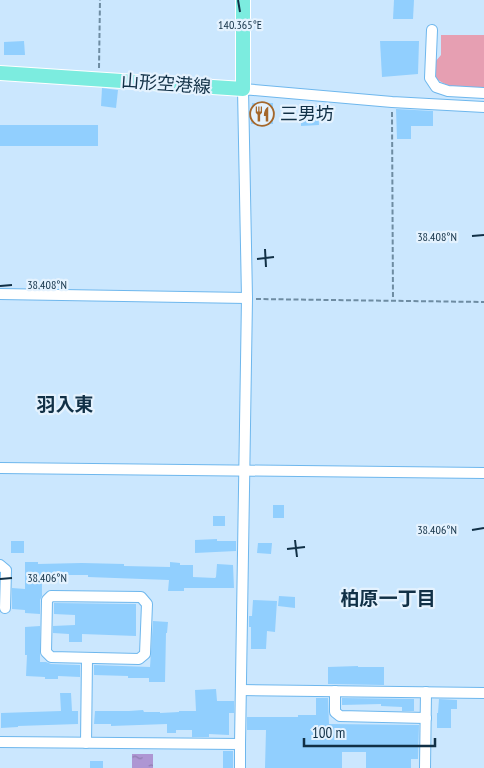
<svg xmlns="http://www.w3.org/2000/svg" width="484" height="768" viewBox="0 0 484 768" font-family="'PT Sans Narrow','Noto Sans JP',sans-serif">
	<defs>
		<pattern id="water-ripples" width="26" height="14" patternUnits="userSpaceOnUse" patternTransform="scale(1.25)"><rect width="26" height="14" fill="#ae96d3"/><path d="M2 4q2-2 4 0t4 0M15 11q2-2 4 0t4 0" fill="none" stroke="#8c7bad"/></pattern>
	</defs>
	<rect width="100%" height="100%" fill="#cbe7fe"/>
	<path fill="#e69fb2" d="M441 35H484V89C468 87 448 90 436 78L435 62 441 55Z"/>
	<rect fill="url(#water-ripples)" x="132" y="754" width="21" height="14"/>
	<g fill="#91cffe">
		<polygon points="394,0 414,0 413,19 393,19"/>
		<polygon points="24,41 25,55 4,55 4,42"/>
		<polygon points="380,41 419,41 418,74 382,77"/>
		<polygon points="102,88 118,90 116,108 101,106"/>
		<polygon points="252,103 273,103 273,124 251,124"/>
		<polygon points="318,106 319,125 301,126 301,107"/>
		<polygon points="396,109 433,111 433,126 411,126 411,139 397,139"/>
		<rect x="0" y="125" width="98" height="21"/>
		<rect x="273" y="505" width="11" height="13"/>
		<rect x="213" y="516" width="12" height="10"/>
		<polygon points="217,539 217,541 236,541 236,551 195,553 195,540"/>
		<rect x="11" y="541" width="13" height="12"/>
		<polygon points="258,543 272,543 271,554 257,553"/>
		<polygon points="25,562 38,562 38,564 82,563 124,564 124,566 170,567 170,562 180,563 180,565 193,565 193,577 215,578 216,577 217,564 233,565 234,588 184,588 184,591 168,591 169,580 88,577 88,575 42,575 42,596 40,600 40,614 25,613 25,610 12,609 12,588 25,589"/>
		<polygon points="279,596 295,597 295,608 278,606"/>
		<polygon points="253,600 277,601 275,632 267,631 266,649 251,649 251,627 249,627 249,616 252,616"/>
		<polygon points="54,603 136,604 136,636 82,634 82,642 69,642 69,634 53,633 53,626 75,625 75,615 54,614"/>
		<polygon points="153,621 168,622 167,633 166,633 165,682 149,682 149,678 128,678 128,676 94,675 94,665 150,667"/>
		<polygon points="40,626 40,662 46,662 51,664 80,665 80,677 58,676 58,679 45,679 45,677 26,676 27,655 25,655 25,627"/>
		<polygon points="358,666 358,667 384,667 384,685 328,684 328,667"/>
		<polygon points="216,689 217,701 234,701 234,713 229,713 229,735 209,734 209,737 192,737 192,730 176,730 176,733 167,733 167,724 111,726 111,724 94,724 95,711 129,711 143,710 144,712 160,712 160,713 179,712 179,711 196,711 195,690"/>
		<polygon points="60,693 71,693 72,711 78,711 78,724 18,726 18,727 1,728 1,713 61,711"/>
		<polygon points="316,698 328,698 329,724 419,725 418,759 411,759 411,768 366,768 366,752 342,752 342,768 265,768 266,730 247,730 247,717 298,717 298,715 316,715"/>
		<polygon points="342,698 414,699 414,711 402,711 402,707 381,706 381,704 342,705"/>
		<polygon points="439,699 457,700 457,709 451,709 451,728 437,728 437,713 438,713"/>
		<rect x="223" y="751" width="10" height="17"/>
		<rect x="90" y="761" width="13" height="7"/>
	</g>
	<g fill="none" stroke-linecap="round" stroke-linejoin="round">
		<g stroke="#6eb7ed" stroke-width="12">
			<g id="minor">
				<polyline points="432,30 430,78 436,87 448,91 484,93"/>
				<polyline points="0,294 247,298"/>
				<polyline points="0,468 484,473"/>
				<polyline points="0,565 6,570 5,608"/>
				<polygon points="51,596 141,597 147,604 145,654 139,659 51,657 46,652 47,600"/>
				<polyline points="241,690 484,693"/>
				<polyline points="335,691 335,712 340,716 426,718"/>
				<polyline points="0,742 240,744 240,768"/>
				<polyline points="86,743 87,659"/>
				<polyline points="240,744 247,298 243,89 392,102 484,107"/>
				<polyline points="425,768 426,692"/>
			</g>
		</g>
		<g stroke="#fff" stroke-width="16">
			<polyline id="major" points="0,73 243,89 243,0"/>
		</g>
		<g stroke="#6e8ca2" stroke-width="2" stroke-dasharray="5 2.5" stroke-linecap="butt">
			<polyline points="99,68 100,0"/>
			<polyline points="392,112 393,299"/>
			<polyline points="256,299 484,302"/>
		</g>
		<use href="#minor" stroke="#fff" stroke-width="10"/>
		<use href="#major" stroke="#7cecdf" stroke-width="14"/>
	</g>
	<path fill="none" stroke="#113046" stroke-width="2" d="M238 0 240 12M472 236 484 235M265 249 266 267M257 259 274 257M0 286 12 285M472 530 484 528M295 540 297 557M287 549 305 547M0 579 12 578"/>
	<defs>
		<g id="restaurant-ring" transform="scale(1.25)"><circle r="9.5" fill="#e4f2fe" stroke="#a4672b" stroke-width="1.5"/><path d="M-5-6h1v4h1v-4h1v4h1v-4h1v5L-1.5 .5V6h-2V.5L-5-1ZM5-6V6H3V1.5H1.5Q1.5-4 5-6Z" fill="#a4672b"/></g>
	</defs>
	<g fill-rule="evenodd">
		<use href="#restaurant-ring" x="262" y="114"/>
	</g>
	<g text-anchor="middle" stroke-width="4.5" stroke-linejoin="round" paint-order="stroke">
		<g font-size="18" fill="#113046" stroke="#e4f2fe">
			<text transform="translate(166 84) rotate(4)" y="6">山形空港線</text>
		</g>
		<g font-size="18" fill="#113046" stroke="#e4f2fe" text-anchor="start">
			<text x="280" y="120">三男坊</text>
		</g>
		<g font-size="19" font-weight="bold" fill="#113046" stroke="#e4f2fe">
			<text x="65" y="411">羽入東</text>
			<text x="388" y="605">柏原一丁目</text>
		</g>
	</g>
	<g font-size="12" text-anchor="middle" fill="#113046" stroke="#e4f2fe" stroke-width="4.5" stroke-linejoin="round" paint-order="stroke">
		<text x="240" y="29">140.365°E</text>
		<text x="437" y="241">38.408°N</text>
		<text x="47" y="289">38.408°N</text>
		<text x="437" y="534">38.406°N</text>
		<text x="47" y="582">38.406°N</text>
	</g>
	<path d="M304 738v8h131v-8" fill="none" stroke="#113046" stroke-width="2.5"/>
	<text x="312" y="738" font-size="15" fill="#113046" stroke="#e4f2fe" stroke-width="4" paint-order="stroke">100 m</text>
</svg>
